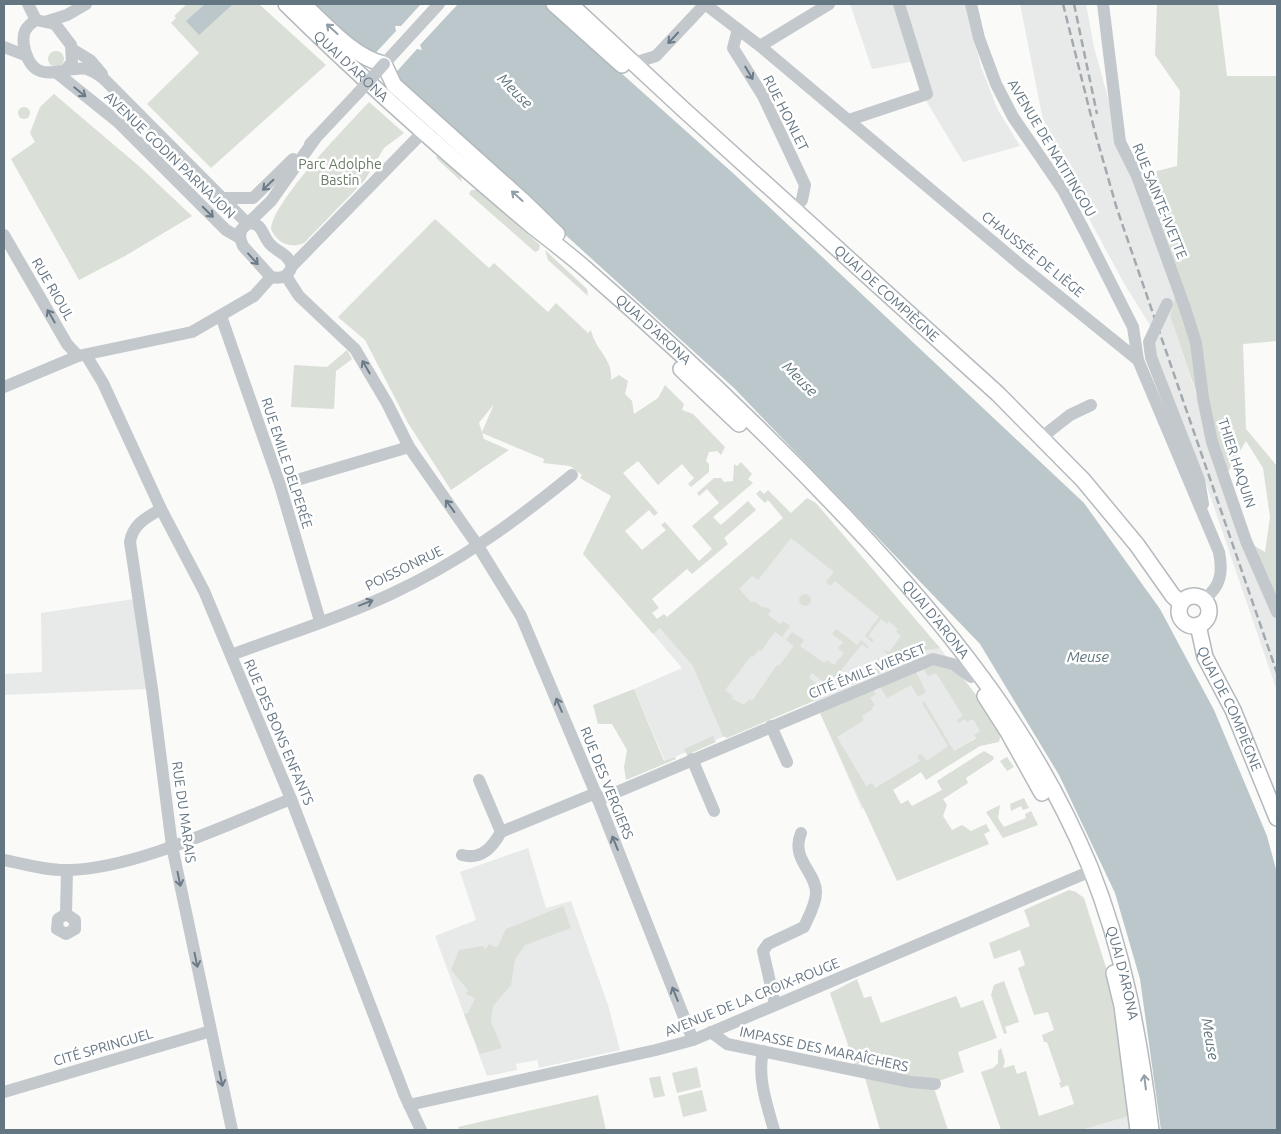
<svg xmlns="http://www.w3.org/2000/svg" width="1281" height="1134" viewBox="0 0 1281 1134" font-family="Ubuntu,sans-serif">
	<rect width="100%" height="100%" fill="#fafaf8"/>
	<g fill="#e8e9e9">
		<polygon points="850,4 965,4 981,67 998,110 1020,146 963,162 928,104 910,62 872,69"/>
		<polygon points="1020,4 1086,4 1094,47 1120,142 1177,290 1170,316 1212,442 1277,612 1277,691 1204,478 1155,355 1150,325 1125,285 1064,173 1054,150 1043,120"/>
		<polygon points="805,503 940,648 997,724 862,809 814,699 665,761 634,689 682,668 653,634"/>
		<polygon points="134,599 147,689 4,695 4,674 42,672 41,613"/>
		<polygon points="528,848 546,908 571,901 608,1005 620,1050 539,1068 537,1060 516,1064 517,1070 487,1076 435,936 476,920 460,872"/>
		<polygon points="1129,1116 1130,1130 1083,1130 1122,1118"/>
	</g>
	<g fill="#dadfd7" fill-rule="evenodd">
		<polygon points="187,4 259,4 326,65 211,168 147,104 199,53 171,23 176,18 174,16"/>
		<polygon points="1157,4 1218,4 1227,76 1277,76 1277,341 1243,344 1246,429 1277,466 1277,612 1246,541 1265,552 1270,517 1263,468 1246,441 1225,477 1170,316 1177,290 1137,176 1177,166 1180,91 1155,55"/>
		<circle cx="56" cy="59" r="8"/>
		<polygon points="54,94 140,167 192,216 125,256 79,280 11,159 35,142 30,133 40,107"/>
		<path d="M369 102 404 133 384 148 365 180 304 243C290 249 277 243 271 229 273 201 347 126 369 102Z"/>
		<circle cx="24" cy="113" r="6"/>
		<polygon points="438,154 460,174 462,182 436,158"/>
		<polygon points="471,190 478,190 540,245 539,250 535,252 469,194"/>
		<path d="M435 219 489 268 494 263 548 312 556 303 588 333 591 330C596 352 613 358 611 380L619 375 628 381 625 394 632 401 634 414 658 398 665 385 684 404 682 410 693 414 725 447 721 455 717 451 709 452 706 461 709 464V472L691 487 688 484 694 478 682 464 658 485 638 461 623 473 658 513 654 516 649 510 625 531 642 550 666 530 661 525 665 522 699 561 712 549 692 526 719 503 707 489 699 496 697 493 714 478H721L724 482 733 481 734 464 737 466 741 462 752 474 748 479 753 483 713 517 721 525 748 501 756 510 724 538 728 544 692 574 687 569 652 599 659 608 652 613 657 619 664 614 667 617 783 518 768 500 765 503 756 494 760 490 764 494 768 490 791 513 807 498 816 503 940 648C935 649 928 649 923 651 909 656 895 666 883 649L889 652 901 636 896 631 898 629 889 621 887 624 881 619 868 636 874 640 872 642 865 636 879 617 835 581 830 586 826 582 834 572 791 538 758 580 752 576 739 589 752 603 754 601 762 607 768 608 771 610 768 615 780 624 783 621 790 626 782 637 775 632 761 651 758 650 753 657 751 656 725 690 733 696 731 698 744 705 750 699 752 701 777 665 779 666 794 646 786 640 792 632 804 640 800 646 824 663 827 660 834 665 844 653 838 648 843 642 832 634 836 629 857 645 861 640 869 647 867 648 862 644 837 675 847 683 864 676 869 666 875 670 881 662 876 657 886 663 888 669 832 692 827 685 812 673 809 678 820 687 823 697 727 738 723 736 693 666 660 628 653 634 583 554 611 496 580 478 582 475 570 466 543 463 544 459 482 433 484 439 509 450 451 490 408 423 365 340 338 317ZM494 404 482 432 479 423Z"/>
		<polygon points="545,250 587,289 588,296 548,260"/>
		<polygon points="347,350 352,359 336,371 334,409 291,407 294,365 327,367"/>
		<circle cx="805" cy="600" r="6"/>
		<polygon points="938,664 959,673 983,704 1001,734 999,742 980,746 926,780 921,772 893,790 901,804 908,800 912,806 942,790 937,781 984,751 994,757 993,760 966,778 968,783 943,799 947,805 943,816 952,830 962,825 971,831 986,824 990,831 984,834 989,844 897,881 820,713 873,690 876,694 870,698 875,705 872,707 873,709 862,716 864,720 837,737 866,786 872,783 875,788 920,761 917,756 921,754 927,761 948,746 922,703 924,701 954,751 976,738 974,735 980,731 973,719 967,722 964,719 959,723 957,720 963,716 936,673 928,676 924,669"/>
		<polygon points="916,672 926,692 918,697 911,685 887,698 880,687"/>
		<polygon points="634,689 664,761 675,757 676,759 626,780 624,767 627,750 612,724 598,724 593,705"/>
		<polygon points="713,736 716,742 687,755 684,749"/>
		<polygon points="1007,757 1014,767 1007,771 1000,761"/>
		<polygon points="1024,798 1029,808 1023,810 1021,806 1011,811 1010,804"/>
		<polygon points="1000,805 998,818 1004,827 1026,818 1025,814 1031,811 1038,825 1003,838 986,812"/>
		<polygon points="1069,890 1076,892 1084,898 1109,977 1121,1038 1129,1116 1082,1130 1001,1130 981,1072 993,1068 998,1063 998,1051 1001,1048 1005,1062 1003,1068 1014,1065 1017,1074 1026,1071 1039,1116 1074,1104 1068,1085 1061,1088 1059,1083 1061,1082 1047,1042 1044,1042 1042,1035 1054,1030 1048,1012 1034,1015 1018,968 1025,965 1020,950 994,959 989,943 1030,926 1024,910"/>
		<polygon points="563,906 571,928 525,945 515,959 511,985 493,1006 491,1022 502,1048 480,1054 464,1014 468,1013 475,998 466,994 468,990 451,970 459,950 482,946 486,949 489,944 497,948 506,929"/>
		<polygon points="857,979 864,998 871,996 881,1023 956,996 961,1008 983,1000 997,1038 958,1052 964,1072 936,1082 856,1068 830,993"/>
		<polygon points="1004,981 1019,1022 1005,1027 1007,1033 1004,1034 991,995 994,985"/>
		<polygon points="697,1067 701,1087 677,1093 672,1073"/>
		<polygon points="660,1076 665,1096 654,1098 649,1078"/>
		<polygon points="865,1078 934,1088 948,1130 880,1130"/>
		<polygon points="702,1090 707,1111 683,1117 678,1096"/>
		<polygon points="598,1095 606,1130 459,1130 458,1127"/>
	</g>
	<g fill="#bbc7cb">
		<polygon points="205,4 233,4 199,35 186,21"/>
		<polygon points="311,4 544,4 734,174 1084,503 1160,609 1214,710 1267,836 1277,873 1277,1130 1161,1130 1140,979 1115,893 1059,775 980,644 734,388"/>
	</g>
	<polygon fill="#fafaf8" points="421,4 458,4 420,45 422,50 417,49 390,79 369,60 396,31 395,26 401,26"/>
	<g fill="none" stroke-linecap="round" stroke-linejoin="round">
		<g stroke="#b5babe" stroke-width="18">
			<g id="major">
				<path id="s1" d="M286 4C364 81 447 154 531 225 550 240 570 255 588 271 686 356 780 446 868 541 960 641 1037 740 1090 867 1124 952 1140 1040 1151 1130"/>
				<path d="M303 4C325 24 354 58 384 64L394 85 522 200 557 234"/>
				<polyline points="554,4 622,65"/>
				<path id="s2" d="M570 4 683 109 998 394 1083 480 1137 545 1173 596 1181 603"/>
				<polyline points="681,369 739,424"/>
				<circle cx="1194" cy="611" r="15"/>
				<path id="s3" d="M1198 625 1205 657 1233 710 1277 818"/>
				<polyline points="985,696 1008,732 1042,793"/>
				<polyline points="1114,973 1122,1006 1138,1130"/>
			</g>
		</g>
		<g stroke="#c3c8cc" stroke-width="12">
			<polyline points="28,4 36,20"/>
			<path d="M705 4 760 46 1023 267 1138 360 1219 552C1223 572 1221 587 1204 599"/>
			<polyline points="971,4 979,38 996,84 1013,117 1063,190 1085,232 1133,327 1138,360"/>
			<polyline points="1103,4 1120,142 1137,176 1185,308 1196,343 1203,398 1212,442 1246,541 1277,612"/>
			<path d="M36 20C25 27 22 33 24 46 33 91 66 64 87 69 93 71 99 75 104 79L247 223C263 223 261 233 269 243 277 253 286 251 292 266"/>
			<polyline points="36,20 55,24 71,45 72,62 65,71"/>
			<polyline points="48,21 67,15 86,4"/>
			<polyline points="738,29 733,48 763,96 805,185 802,200 794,210"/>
			<polyline points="760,46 829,4"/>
			<polyline points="4,47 27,56"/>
			<polyline points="72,49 90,60 102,74"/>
			<polyline points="634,63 656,56 705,4"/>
			<polyline points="384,64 439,4"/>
			<polyline points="57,73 118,122 226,230 240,238"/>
			<polyline points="849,120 927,94 899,4"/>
			<path d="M315 139 271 201 241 230 240 238 243 246 271 277C282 279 288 277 292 266L424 131"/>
			<polyline points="310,144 358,93"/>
			<polyline points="223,198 253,198 293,159"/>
			<polyline points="4,235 67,344 78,356"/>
			<polyline points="286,276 299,296 355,349 387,403 409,447 478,546 521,616 593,787 693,1040"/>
			<polyline points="221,316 280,485 320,621"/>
			<polyline points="86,355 103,383 161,509 204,591 291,799 405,1096 421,1130"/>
			<polyline points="1151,357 1199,480 1203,504"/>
			<polyline points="4,387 78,356 192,332 254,296 271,277"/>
			<polyline points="1042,437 1070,415 1091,405"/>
			<polyline points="280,485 409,447"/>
			<path d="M161 509C146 518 133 524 130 542L152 689 172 846 232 1130"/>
			<path d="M231 655C284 635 340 618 391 594 458 563 516 521 572 475"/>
			<polyline points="771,726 787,762"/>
			<polyline points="692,759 714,811"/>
			<polyline points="479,780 501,832"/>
			<polyline points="598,800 933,659 953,664 971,677"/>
			<path d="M462 855C481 860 492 848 501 832L596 793"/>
			<path d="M4 860C24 864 47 871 68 870 135 869 228 824 291 799"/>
			<polyline points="66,914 75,920 75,929 66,934 57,929 58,919 66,914 67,870"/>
			<path d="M775 1004 763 951 768 944 804 927C808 918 816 904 816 893 817 873 790 859 801 833"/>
			<polyline points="711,1032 727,1044 911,1082 935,1084"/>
			<path d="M763 1051C757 1078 767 1105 774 1130"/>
			<polyline points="4,1092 211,1031"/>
			<polyline points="409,1105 656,1050 693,1040 1091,871"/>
		</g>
		<use href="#major" stroke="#fff" stroke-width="15"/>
		<g stroke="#a2aab0" stroke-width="2.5" stroke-dasharray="8 4" stroke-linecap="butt">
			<polyline points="1063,4 1095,132 1117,209 1277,673"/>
			<polyline points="1074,4 1097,114"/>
		</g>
		<g stroke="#c3c8cc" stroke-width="12">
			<polyline points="358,93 384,64"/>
			<polyline points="1151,357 1149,342 1167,304"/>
		</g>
	</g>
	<defs><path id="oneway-shaft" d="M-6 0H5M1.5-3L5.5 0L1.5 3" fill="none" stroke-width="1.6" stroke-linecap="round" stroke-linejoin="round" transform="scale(1.25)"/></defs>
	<g stroke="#939fa8">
		<use href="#oneway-shaft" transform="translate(332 29) rotate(-138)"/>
		<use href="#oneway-shaft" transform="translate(517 196) rotate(-138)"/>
		<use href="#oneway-shaft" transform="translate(1145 1082) rotate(-97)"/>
	</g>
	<g stroke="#6a7a87">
		<use href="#oneway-shaft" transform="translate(673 38) rotate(133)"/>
		<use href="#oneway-shaft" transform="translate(749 73) rotate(59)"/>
		<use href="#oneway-shaft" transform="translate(80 92) rotate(39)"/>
		<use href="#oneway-shaft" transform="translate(268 185) rotate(136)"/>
		<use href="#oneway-shaft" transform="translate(208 212) rotate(45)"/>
		<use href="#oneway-shaft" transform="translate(253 259) rotate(48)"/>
		<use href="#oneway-shaft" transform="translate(51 316) rotate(-120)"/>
		<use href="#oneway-shaft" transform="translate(366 367) rotate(-120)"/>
		<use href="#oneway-shaft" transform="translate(450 506) rotate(-126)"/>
		<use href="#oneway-shaft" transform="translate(366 603) rotate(-21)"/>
		<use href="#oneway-shaft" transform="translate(559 705) rotate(-113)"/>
		<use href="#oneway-shaft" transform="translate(615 843) rotate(-112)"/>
		<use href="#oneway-shaft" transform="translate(179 879) rotate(78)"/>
		<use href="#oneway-shaft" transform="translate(196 960) rotate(78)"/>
		<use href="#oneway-shaft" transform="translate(675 994) rotate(-112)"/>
		<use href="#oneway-shaft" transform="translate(221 1079) rotate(78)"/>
	</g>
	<g text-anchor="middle" stroke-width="5" stroke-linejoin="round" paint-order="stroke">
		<g font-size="14" fill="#657683" stroke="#fff">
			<text dy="5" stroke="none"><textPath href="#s1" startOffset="90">QUAI D'ARONA</textPath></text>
			<text transform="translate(786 113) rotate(63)" y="5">RUE HONLET</text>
			<text transform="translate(1052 148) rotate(59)" y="5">AVENUE DE NATITINGOU</text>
			<text transform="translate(170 155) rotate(44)" y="5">AVENUE GODIN PARNAJON</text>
			<text transform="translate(1160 201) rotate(68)" y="5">RUE SAINTE-IVETTE</text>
			<text transform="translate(1033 254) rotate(39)" y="5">CHAUSSÉE DE LIÈGE</text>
			<text transform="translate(53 289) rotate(60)" y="5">RUE RIOUL</text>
			<text dy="5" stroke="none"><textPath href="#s2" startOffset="429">QUAI DE COMPIÈGNE</textPath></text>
			<text dy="5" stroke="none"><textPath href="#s1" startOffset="491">QUAI D'ARONA</textPath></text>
			<text transform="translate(287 463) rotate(72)" y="5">RUE EMILE DELPERÉE</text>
			<text transform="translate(1237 463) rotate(72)" y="5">THIER HAQUIN</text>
			<text transform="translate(404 568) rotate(-26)" y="5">POISSONRUE</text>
			<text dy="5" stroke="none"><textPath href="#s1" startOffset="896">QUAI D'ARONA</textPath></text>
			<text transform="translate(867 671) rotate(-22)" y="5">CITÉ ÉMILE VIERSET</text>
			<text dy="5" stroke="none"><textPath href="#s3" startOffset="90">QUAI DE COMPIÈGNE</textPath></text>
			<text transform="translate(279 732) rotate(67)" y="5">RUE DES BONS ENFANTS</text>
			<text transform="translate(607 783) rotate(68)" y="5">RUE DES VERGIERS</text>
			<text transform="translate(184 812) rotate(82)" y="5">RUE DU MARAIS</text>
			<text dy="5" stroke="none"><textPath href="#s1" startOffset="1300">QUAI D'ARONA</textPath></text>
			<text transform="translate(752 997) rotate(-22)" y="5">AVENUE DE LA CROIX-ROUGE</text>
			<text transform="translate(103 1047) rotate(-16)" y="5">CITÉ SPRINGUEL</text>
			<text transform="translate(824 1049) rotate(12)" y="5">IMPASSE DES MARAÎCHERS</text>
		</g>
		<g font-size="14" fill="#687a64" stroke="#fff">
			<text x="340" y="169">Parc Adolphe<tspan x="340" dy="16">Bastin</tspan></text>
		</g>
		<g font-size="15" font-style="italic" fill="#60757c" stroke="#fff">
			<text transform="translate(515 91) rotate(45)" y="5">Meuse</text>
			<text transform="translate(800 379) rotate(45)" y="5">Meuse</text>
			<text x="1088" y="662">Meuse</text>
			<text transform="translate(1210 1039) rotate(80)" y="5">Meuse</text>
		</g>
	</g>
	<rect width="1281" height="1134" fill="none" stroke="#657683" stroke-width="10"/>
</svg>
